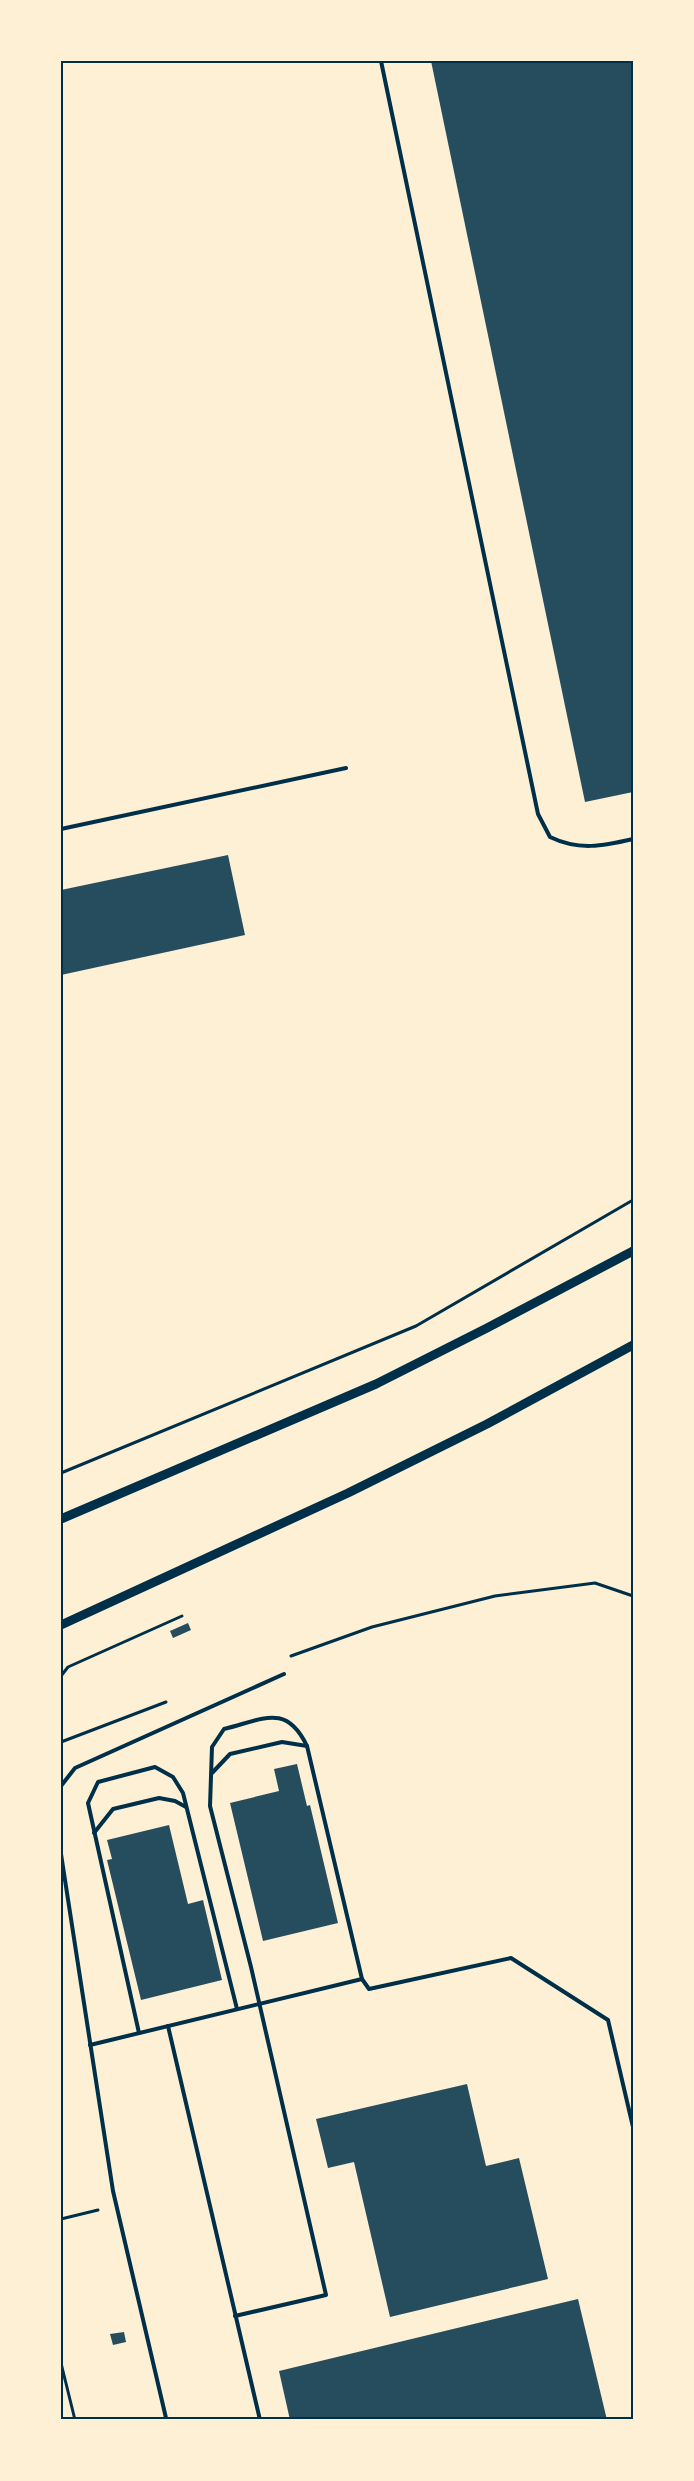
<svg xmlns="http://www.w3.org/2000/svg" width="694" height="2481" viewBox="0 0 694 2481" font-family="'Exo 2',sans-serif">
	<rect width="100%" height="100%" fill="#fdf0d5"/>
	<g fill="#264d5e">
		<polygon points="431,61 633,61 633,792 585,802"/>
		<polygon points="228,855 245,935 61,975 61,890"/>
		<polygon points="188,1623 191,1630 173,1638 170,1631"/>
		<polygon points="297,1764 307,1806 310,1805 338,1923 263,1941 230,1803 279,1791 274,1769"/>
		<polygon points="169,1825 188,1904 203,1900 222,1980 141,2000 107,1860 112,1859 107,1840"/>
		<polygon points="467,2084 486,2166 519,2158 548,2279 390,2317 354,2162 328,2168 316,2119"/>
		<polygon points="578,2299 607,2420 290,2420 279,2371"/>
		<polygon points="124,2332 126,2342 113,2345 110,2334"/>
	</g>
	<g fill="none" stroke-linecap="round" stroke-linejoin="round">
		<g stroke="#003049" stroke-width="3">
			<polyline points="61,1473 416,1326 633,1200"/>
			<polyline points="291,1656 372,1627 495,1596 595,1583 633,1596"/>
			<polyline points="61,1676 68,1667 182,1616"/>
			<polyline points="61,1742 166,1702"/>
			<polyline points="61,2219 98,2210"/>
			<polyline points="61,2363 75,2420"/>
			<polyline points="61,2387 62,2376"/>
			<polyline points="61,2415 62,2420"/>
		</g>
		<g stroke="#003049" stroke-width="4">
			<path d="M381 61 538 814 550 837C579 851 603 846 633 839"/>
			<polyline points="61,829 346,768"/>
			<polyline points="212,1773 230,1754 282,1742 307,1746"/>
			<polyline points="61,1786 75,1768 284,1674"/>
			<polyline points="94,1833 113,1809 159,1798 175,1801 186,1807"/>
			<polyline points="61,1854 113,2191 166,2418"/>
			<polyline points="168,2026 260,2420"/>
			<polyline points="139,2033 88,1803 98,1782 155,1767 173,1777 183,1793 237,2009"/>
			<polyline points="90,2045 362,1979"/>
			<path d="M235 2316 326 2295 251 1967 210 1806 212 1747 224 1729C262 1720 286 1702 307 1746L362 1979 369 1989 511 1958 608 2020 633 2127"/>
		</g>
		<g stroke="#003049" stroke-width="9">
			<polyline points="61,1519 376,1384 487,1328 633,1251"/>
			<polyline points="61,1625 348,1493 487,1424 633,1345"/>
		</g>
	</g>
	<rect width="694" height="2481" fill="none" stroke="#fdf0d5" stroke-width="125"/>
	<rect x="62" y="62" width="570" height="2356" fill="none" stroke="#003049" stroke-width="2"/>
</svg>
